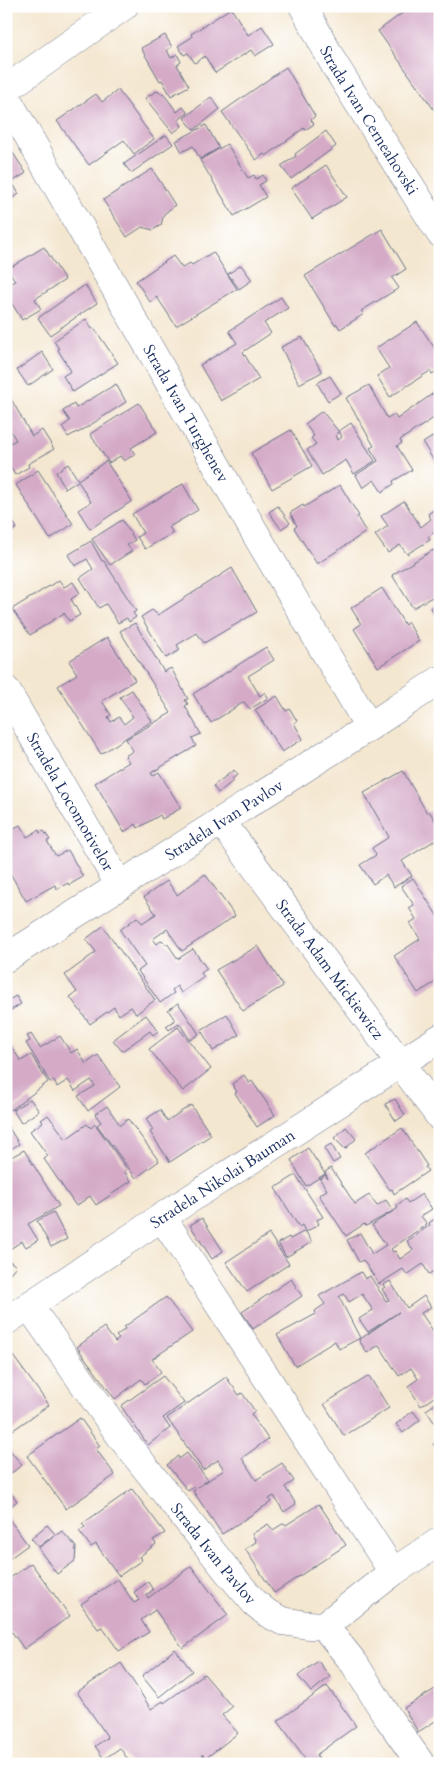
<svg xmlns="http://www.w3.org/2000/svg" width="446" height="1770" viewBox="0 0 446 1770" font-family="Cardo,serif">
	<rect width="100%" height="100%" fill="#fff"/>
	<filter id="ink" filterUnits="userSpaceOnUse"><feTurbulence type="fractalNoise" baseFrequency=".02" numOctaves="2"/><feDisplacementMap in="SourceGraphic" scale="10" xChannelSelector="R" yChannelSelector="G"/><feConvolveMatrix kernelMatrix="1 2 1 2 8 2 1 2 1" color-interpolation-filters="sRGB"/></filter>
	<filter id="wash" filterUnits="userSpaceOnUse"><feTurbulence type="fractalNoise" baseFrequency=".0096" numOctaves="4" result="noise"/><feDisplacementMap in="SourceGraphic" scale="20" xChannelSelector="R" yChannelSelector="G"/><feGaussianBlur stdDeviation="1.12" result="paint"/><feColorMatrix in="noise" values="0 0 0 0 0 0 0 0 0 0 0 0 0 0 0 0 0 1.4 0 .05"/><feComposite in="paint" operator="in"/></filter>
	<g filter="url(#wash)">
		<rect width="100%" height="100%" fill="#f4e7d0"/>
		<g id="blocks">
			<g fill="#d4aac7">
				<polygon points="412,6 438,6 440,9 440,118 378,31"/>
				<polygon points="231,8 248,35 262,26 274,44 255,56 251,50 215,73 205,56 195,63 188,53 184,55 178,46 192,37 191,34"/>
				<polygon points="165,35 172,47 167,50 171,58 177,54 181,62 177,65 189,86 171,96 162,80 160,81 141,48"/>
				<polygon points="286,67 315,116 311,120 314,124 305,130 304,128 266,156 264,154 256,160 222,112"/>
				<polygon points="118,90 154,139 134,154 124,140 89,165 57,121 96,94 102,102"/>
				<polygon points="157,91 162,94 163,93 177,112 183,107 188,113 178,120 182,126 173,133 145,98"/>
				<polygon points="211,97 220,109 194,130 184,118"/>
				<polygon points="206,125 219,148 200,159 193,146 182,152 176,141"/>
				<polygon points="326,131 336,146 291,179 281,166 296,156 295,154"/>
				<polygon points="166,135 173,144 131,173 124,164"/>
				<polygon points="227,144 248,178 254,175 256,179 263,175 266,181 259,185 266,197 234,216 200,160"/>
				<polygon points="13,153 26,173 12,182 19,194 6,203 6,157"/>
				<polygon points="326,165 347,197 312,219 291,188"/>
				<polygon points="152,169 175,205 164,214 161,225 153,230 142,227 127,237 103,200"/>
				<polygon points="382,229 406,269 392,278 399,288 361,311 364,314 340,329 337,324 335,325 305,276"/>
				<polygon points="44,247 65,280 35,299 41,309 22,320 6,294 6,286 15,281 8,269"/>
				<polygon points="213,252 237,289 176,326 157,297 150,302 136,281 173,256 182,268 190,263 192,265"/>
				<polygon points="241,265 252,280 239,289 228,274"/>
				<polygon points="85,285 97,303 50,335 38,318"/>
				<polygon points="281,297 288,308 264,323 271,333 243,352 259,379 221,401 200,365 237,343 229,331"/>
				<polygon points="86,319 92,329 94,328 118,363 73,392 63,376 71,371 58,350 59,349 54,341"/>
				<polygon points="417,322 440,356 440,369 432,374 430,371 390,397 377,376 389,368 376,348"/>
				<polygon points="302,337 322,372 299,384 281,347"/>
				<polygon points="42,352 53,369 28,386 17,370"/>
				<polygon points="330,376 341,393 328,401 317,383"/>
				<polygon points="116,384 126,402 78,433 77,432 68,437 62,427 70,421 63,411 74,404 76,408"/>
				<polygon points="369,385 387,418 394,414 397,419 438,390 440,394 440,414 400,440 402,443 397,446 412,470 393,481 394,484 382,492 374,480 363,488 356,475 378,461 370,448 374,446 346,398"/>
				<polygon points="6,390 32,436 42,430 54,449 28,464 29,467 15,475 6,459 6,445 16,440 6,424"/>
				<polygon points="139,403 157,432 131,448 135,454 124,461 120,456 109,463 90,434"/>
				<polygon points="322,411 339,432 336,435 338,440 342,437 339,431 351,423 375,461 354,474 346,460 322,475 307,450 316,444 311,438 314,436 305,424"/>
				<polygon points="291,430 312,466 272,489 251,453"/>
				<polygon points="440,432 440,471 423,443"/>
				<polygon points="106,461 132,501 90,529 78,510 91,502 78,481 65,489 56,472 68,464 78,480"/>
				<polygon points="38,470 73,524 50,539 16,485"/>
				<polygon points="183,484 198,510 169,527 173,533 145,549 137,537 143,533 132,514"/>
				<polygon points="340,485 359,516 357,517 366,532 317,564 294,528 297,526 290,513 303,505 304,507"/>
				<polygon points="404,501 421,527 431,519 428,514 439,506 440,528 428,537 430,540 407,554 400,545 388,553 375,535 388,526 381,516"/>
				<polygon points="278,506 290,523 281,529 269,512"/>
				<polygon points="6,512 17,528 6,535"/>
				<polygon points="122,520 135,540 127,545 132,551 110,565 92,539"/>
				<polygon points="91,541 102,561 104,561 136,611 133,613 136,617 129,622 127,618 118,623 106,604 99,608 80,578 93,569 87,559 75,566 68,555"/>
				<polygon points="433,550 440,561 440,622 431,608 436,604 432,597 413,608 392,575"/>
				<polygon points="232,568 257,612 204,643 197,633 177,645 180,650 166,658 141,617 152,610 158,615"/>
				<polygon points="59,580 64,587 73,582 80,593 71,599 80,615 69,621 64,613 30,635 12,609"/>
				<polygon points="382,588 405,625 408,622 419,641 378,667 354,629 361,624 351,608"/>
				<polygon points="135,623 164,672 171,668 188,699 185,700 188,704 185,706 201,734 192,738 196,746 151,773 153,776 159,772 181,808 162,819 160,815 138,828 136,824 124,832 95,783 129,762 125,756 133,751 126,739 171,713 120,631"/>
				<polygon points="107,637 135,680 102,701 111,715 108,717 111,722 119,717 124,724 133,717 120,697 132,690 152,721 101,754 58,686 77,674 69,661"/>
				<polygon points="266,647 274,660 248,676 260,696 265,692 268,698 250,709 244,702 211,723 193,694"/>
				<polygon points="277,696 286,711 290,709 297,721 294,723 303,739 282,752 255,710"/>
				<polygon points="234,770 237,775 232,779 233,781 218,793 213,786"/>
				<polygon points="403,771 427,813 429,811 440,828 440,837 402,861 412,876 394,887 386,875 373,884 360,865 376,855 372,848 389,837 364,793"/>
				<polygon points="20,825 27,837 39,830 40,833 44,831 50,840 47,841 56,856 68,850 83,877 69,885 68,883 57,889 55,885 26,901 6,866 6,832"/>
				<polygon points="205,874 235,916 182,951 167,929 153,939 157,944 162,940 166,944 167,943 178,959 193,949 207,969 201,973 204,977 181,993 177,986 172,990 174,993 160,1003 138,971 145,966 120,930 137,917 142,923 156,914 144,897 167,881 177,895"/>
				<polygon points="413,878 440,920 440,979 418,993 394,956 420,939 410,923 416,919 409,908 414,905 401,886"/>
				<polygon points="103,926 155,1000 136,1014 131,1007 119,1015 114,1007 90,1024 70,997 77,992 65,975 96,952 86,939"/>
				<polygon points="258,946 283,986 243,1011 216,970"/>
				<polygon points="16,996 21,1004 8,1012 10,1014 6,1016 6,1001"/>
				<polygon points="178,1003 199,1034 190,1040 179,1023 169,1030 166,1026 175,1020 168,1010"/>
				<polygon points="227,1014 239,1035 213,1051 201,1030"/>
				<polygon points="146,1015 158,1031 153,1035 150,1031 122,1051 113,1040"/>
				<polygon points="178,1027 211,1069 183,1091 149,1049"/>
				<polygon points="31,1034 40,1048 60,1036 71,1053 77,1049 86,1064 98,1055 120,1087 88,1111 78,1096 95,1086 91,1080 75,1091 68,1080 57,1087 54,1081 50,1082 26,1043 30,1041 27,1036"/>
				<polygon points="6,1039 21,1061 31,1055 48,1082 11,1110 6,1103"/>
				<polygon points="244,1075 249,1083 252,1081 275,1115 257,1127 235,1093 237,1092 232,1084"/>
				<polygon points="30,1099 39,1111 21,1123 13,1110"/>
				<polygon points="395,1099 405,1115 396,1121 385,1104"/>
				<polygon points="191,1105 211,1135 170,1162 150,1132 153,1130 146,1119 160,1110 167,1121"/>
				<polygon points="107,1106 120,1125 128,1119 159,1161 136,1178 97,1125 101,1122 95,1114"/>
				<polygon points="48,1115 66,1139 87,1124 91,1128 95,1124 127,1169 124,1171 131,1181 96,1205 90,1196 76,1206 44,1159 48,1156 30,1131 43,1122 41,1120"/>
				<polygon points="6,1123 19,1144 6,1152"/>
				<polygon points="346,1127 356,1139 345,1149 334,1138"/>
				<polygon points="402,1128 427,1166 425,1167 428,1171 394,1194 392,1189 390,1190 365,1153"/>
				<polygon points="331,1144 340,1159 333,1163 324,1148"/>
				<polygon points="308,1148 325,1174 306,1186 291,1160"/>
				<polygon points="24,1150 59,1206 28,1224 38,1240 26,1247 22,1241 10,1249 6,1242 6,1160"/>
				<polygon points="331,1168 355,1204 369,1195 377,1206 386,1200 393,1211 366,1226 364,1224 346,1236 319,1195 327,1190 320,1179 325,1175 328,1179 325,1172"/>
				<polygon points="296,1175 323,1217 317,1220 319,1224 306,1232 312,1242 286,1257 278,1243 289,1237 290,1239 305,1231 302,1225 299,1227 275,1188"/>
				<polygon points="422,1194 432,1209 421,1216 427,1224 391,1249 393,1252 395,1251 400,1259 413,1250 407,1241 430,1225 429,1223 440,1215 440,1267 429,1274 423,1264 407,1275 403,1269 379,1284 363,1260 359,1262 347,1240 360,1233 372,1254 386,1245 372,1225 398,1208 396,1206 405,1199 408,1203"/>
				<polygon points="53,1212 67,1239 51,1247 37,1221"/>
				<polygon points="202,1218 223,1251 212,1259 190,1225"/>
				<polygon points="269,1234 289,1264 247,1292 226,1262"/>
				<polygon points="6,1258 16,1266 6,1278"/>
				<polygon points="361,1272 365,1279 370,1276 386,1301 389,1300 382,1289 385,1287 383,1285 390,1281 407,1308 424,1296 431,1307 421,1313 440,1341 440,1343 434,1348 440,1357 440,1393 421,1406 408,1386 418,1379 411,1368 399,1376 379,1345 367,1353 359,1340 399,1312 368,1332 359,1319 373,1310 362,1294 349,1302 344,1294 339,1297 360,1338 339,1349 335,1341 295,1366 277,1335 316,1314 315,1311 325,1304 319,1296"/>
				<polygon points="291,1279 302,1296 253,1329 242,1312"/>
				<polygon points="166,1297 192,1332 152,1359 161,1372 145,1384 141,1379 115,1399 77,1347 104,1327 115,1342 119,1339 116,1336 125,1329 124,1327"/>
				<polygon points="13,1356 49,1405 6,1435 6,1361"/>
				<polygon points="163,1376 184,1403 163,1418 170,1428 148,1445 121,1406"/>
				<polygon points="369,1376 389,1408 344,1436 324,1404"/>
				<polygon points="226,1377 239,1395 242,1393 255,1411 251,1414 268,1439 242,1458 256,1480 282,1463 294,1481 285,1487 296,1504 284,1512 274,1496 269,1499 271,1502 222,1534 193,1491 196,1489 194,1487 188,1491 167,1465 178,1456 179,1459 187,1453 208,1480 198,1487 224,1470 218,1460 203,1470 167,1418"/>
				<polygon points="440,1401 440,1431 426,1410"/>
				<polygon points="413,1411 420,1420 403,1433 396,1424"/>
				<polygon points="80,1418 100,1446 96,1449 115,1475 66,1509 27,1456"/>
				<polygon points="440,1439 440,1453 433,1444"/>
				<polygon points="8,1448 22,1465 6,1477 6,1449"/>
				<polygon points="6,1487 17,1501 6,1510"/>
				<polygon points="132,1489 165,1533 153,1540 156,1544 139,1557 142,1560 119,1576 96,1544 91,1547 79,1531 85,1527 82,1524"/>
				<polygon points="319,1504 346,1545 274,1593 245,1549 256,1542 252,1534 268,1524 273,1530 284,1523 286,1525"/>
				<polygon points="6,1515 28,1545 6,1561"/>
				<polygon points="47,1525 55,1534 39,1547 31,1538"/>
				<polygon points="62,1531 76,1547 75,1561 57,1574 38,1548"/>
				<polygon points="31,1563 70,1616 24,1649 12,1632 6,1636 6,1581"/>
				<polygon points="191,1566 228,1615 183,1648 155,1610 141,1620 149,1632 119,1651 102,1627 98,1629 81,1604 118,1579 134,1603 139,1600 134,1592 148,1582 153,1590 146,1595 148,1598"/>
				<polygon points="175,1649 192,1671 159,1697 142,1676"/>
				<polygon points="318,1661 330,1677 311,1692 298,1676"/>
				<polygon points="121,1663 151,1709 163,1701 164,1703 204,1674 232,1707 222,1715 238,1733 206,1758 202,1754 208,1764 131,1764 120,1748 104,1759 95,1746 107,1738 106,1737 107,1736 77,1692"/>
				<polygon points="327,1686 356,1726 316,1755 322,1764 296,1764 305,1758 278,1721"/>
				<polygon points="440,1686 440,1718 418,1732 404,1708"/>
			</g>
		</g>
	</g>
	<g filter="url(#ink)">
		<use href="#blocks" fill-opacity="0" stroke="#676f86" stroke-width="1"/>
		<g fill="none" stroke-linecap="round" stroke-linejoin="round">
			<g stroke="#676f86" stroke-width="29">
				<g id="minor">
					<path id="s1" d="M303 6 334 64 440 233"/>
					<path id="s2" d="M6 97 258 538 369 727"/>
					<path id="s3" d="M6 690 120 886"/>
					<path id="s4" d="M221 821 440 1117"/>
					<path id="s5" d="M6 958 369 727 440 680"/>
					<polyline points="162,1217 393,1572"/>
					<path id="s6" d="M29 1306 121 1437 229 1573 255 1603 267 1613 282 1621 308 1625 324 1626 354 1663 389 1719 421 1764"/>
					<path id="s7" d="M6 1321 162 1217 440 1038"/>
					<polyline points="324,1626 393,1572 440,1541"/>
				</g>
			</g>
			<g stroke="#676f86" stroke-width="29">
				<polyline id="secondary" points="6,89 124,6"/>
			</g>
			<use href="#minor" stroke="#fff" stroke-width="28"/>
			<use href="#secondary" stroke="#fff" stroke-width="28"/>
		</g>
	</g>
	<g text-anchor="middle" stroke-width="4.5" stroke-linejoin="round" paint-order="stroke">
		<g font-size="16" fill="#1b2f5e" stroke="#fff">
			<text dy="6" stroke="none"><textPath href="#s1" startOffset="132">Strada Ivan Cerneahovski</textPath></text>
			<text dy="6" stroke="none"><textPath href="#s2" startOffset="364">Strada Ivan Turghenev</textPath></text>
			<text dy="6" stroke="none"><textPath href="#s3" startOffset="129">Stradela Locomotivelor</textPath></text>
			<text dy="6" stroke="none"><textPath href="#s5" startOffset="258">Stradela Ivan Pavlov</textPath></text>
			<text dy="6" stroke="none"><textPath href="#s4" startOffset="184">Strada Adam Mickiewicz</textPath></text>
			<text dy="6" stroke="none"><textPath href="#s7" startOffset="259">Stradela Nikolai Bauman</textPath></text>
			<text dy="6" stroke="none"><textPath href="#s6" startOffset="309">Strada Ivan Pavlov</textPath></text>
		</g>
	</g>
	<rect width="446" height="1770" fill="none" stroke="#fff" stroke-width="25"/>
</svg>
